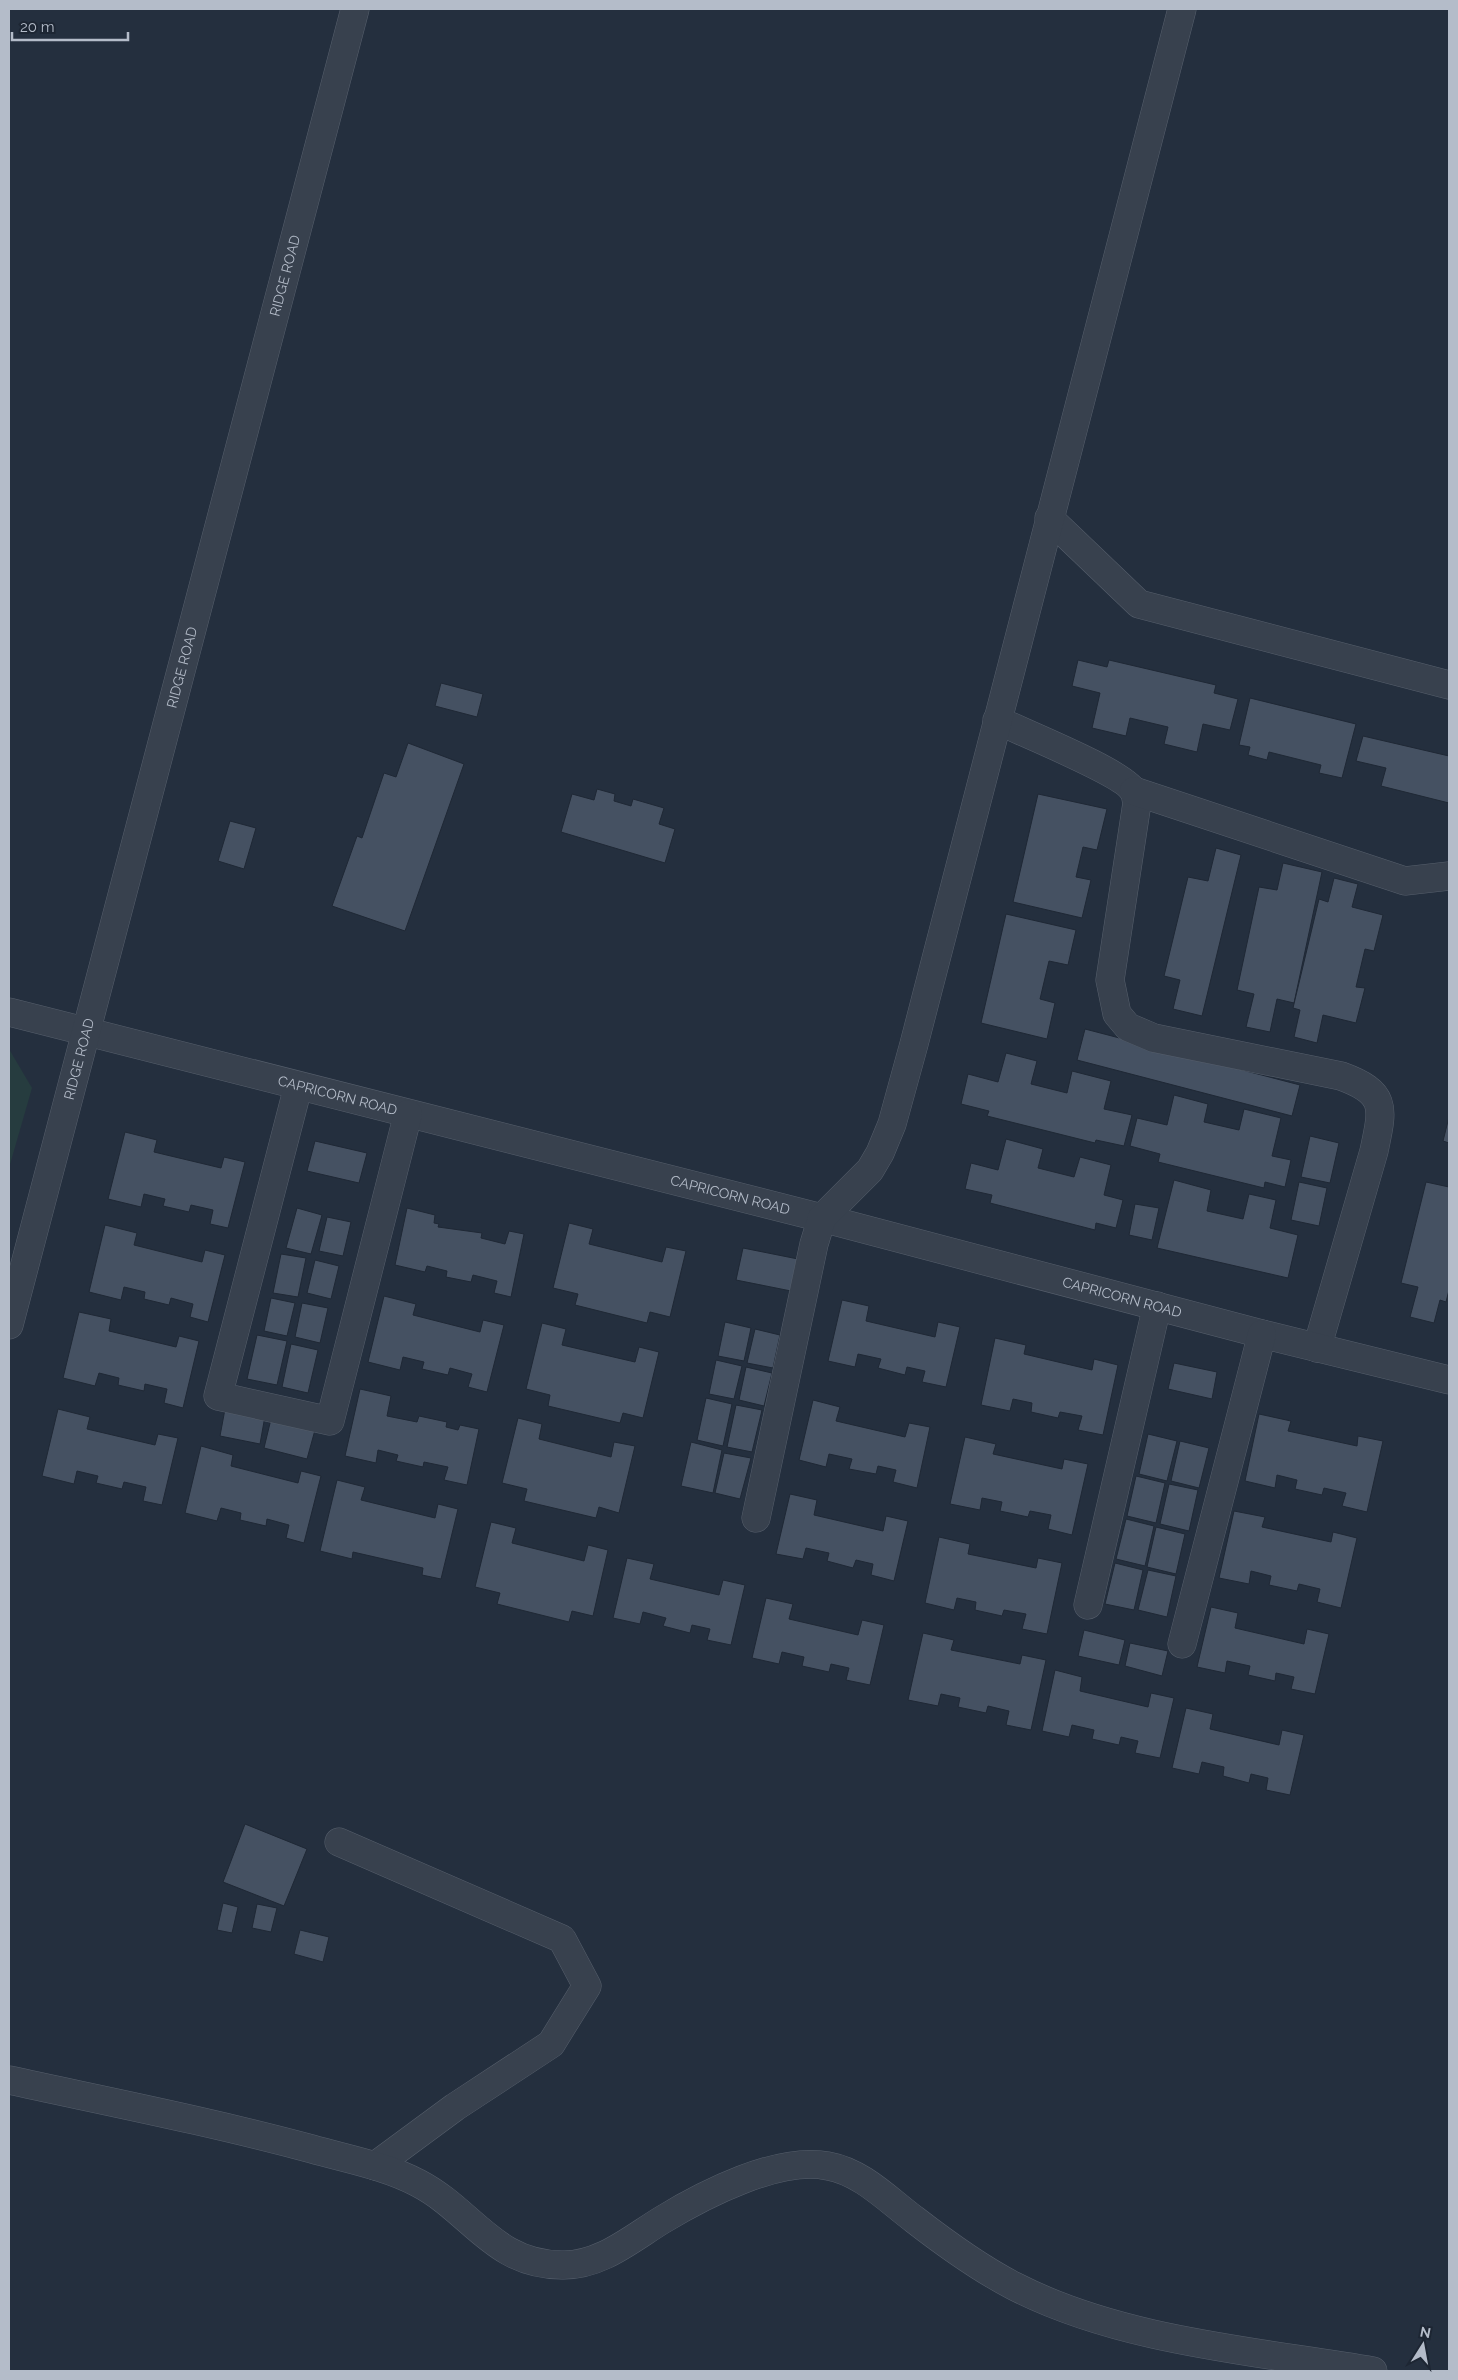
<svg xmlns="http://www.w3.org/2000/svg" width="1458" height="2380" viewBox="0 0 1458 2380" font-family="Raleway,sans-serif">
	<rect width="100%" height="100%" fill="#242f3e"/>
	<polygon fill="#263c3f" points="9,1049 32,1088 9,1168"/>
	<g fill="#455162" stroke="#1f2835">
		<polygon points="1078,660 1107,667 1109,660 1216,685 1214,693 1238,699 1230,730 1203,724 1197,752 1164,744 1168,727 1130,718 1126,736 1092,728 1100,693 1072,686"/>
		<polygon points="441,683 483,694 477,717 435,706"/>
		<polygon points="1250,698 1356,724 1342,778 1319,773 1321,765 1269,752 1267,760 1248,755 1250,747 1239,745"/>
		<polygon points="1363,736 1449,756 1449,803 1381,786 1386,768 1356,761"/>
		<polygon points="408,743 464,764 405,931 332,906 357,836 362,838 384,773 396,777"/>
		<polygon points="597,789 615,794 614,801 631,806 633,799 664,808 659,824 675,829 665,863 561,832 572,794 594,800"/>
		<polygon points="1038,794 1107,809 1097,850 1083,847 1076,877 1091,880 1082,918 1013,902"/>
		<polygon points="230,821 256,828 244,869 218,861"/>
		<polygon points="1216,848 1241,855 1202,1016 1173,1009 1180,980 1164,976 1188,877 1208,881"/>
		<polygon points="1283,863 1322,872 1294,1003 1277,999 1270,1032 1246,1027 1254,994 1237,990 1259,887 1277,890"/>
		<polygon points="1334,878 1358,884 1352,907 1383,915 1374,951 1365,949 1356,987 1365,988 1356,1023 1323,1015 1317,1043 1294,1037 1300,1010 1293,1008 1319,899 1328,902"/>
		<polygon points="1006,914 1076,930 1068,965 1049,961 1040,999 1055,1003 1047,1039 981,1023"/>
		<polygon points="1085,1029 1300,1085 1292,1116 1077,1060"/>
		<polygon points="1006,1053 1037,1061 1031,1084 1067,1093 1072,1071 1111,1081 1104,1109 1132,1115 1124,1146 1096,1140 1095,1143 987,1116 989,1111 961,1104 968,1074 998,1082"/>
		<polygon points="1174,1095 1208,1104 1204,1122 1239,1130 1244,1109 1281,1118 1272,1156 1291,1160 1285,1187 1265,1182 1264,1188 1158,1162 1160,1154 1130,1146 1137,1118 1167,1125"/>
		<polygon points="1449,1117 1449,1143 1443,1141"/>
		<polygon points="125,1132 157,1140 154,1152 221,1168 224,1157 245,1162 228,1228 210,1224 213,1210 191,1205 189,1212 163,1206 165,1199 144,1194 141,1207 108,1199"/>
		<polygon points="1310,1136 1339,1143 1330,1183 1301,1177"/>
		<polygon points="1006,1139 1043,1149 1038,1168 1074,1177 1080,1157 1111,1165 1104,1195 1123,1200 1116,1228 1096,1223 1095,1230 990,1203 992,1195 965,1189 971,1163 998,1170"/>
		<polygon points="315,1141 367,1153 359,1183 307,1171"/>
		<polygon points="1174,1180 1211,1190 1207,1211 1243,1219 1249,1194 1276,1200 1270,1228 1298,1235 1288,1278 1157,1248"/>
		<polygon points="1299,1182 1327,1188 1319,1226 1291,1220"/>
		<polygon points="1426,1182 1449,1187 1449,1290 1446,1302 1440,1300 1434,1323 1410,1317 1418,1287 1401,1283"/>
		<polygon points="1135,1204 1159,1208 1152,1240 1129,1235"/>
		<polygon points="297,1208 322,1215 311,1254 286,1248"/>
		<polygon points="407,1208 435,1215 434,1223 439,1224 438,1227 482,1233 481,1238 505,1244 509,1231 524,1234 511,1297 494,1293 497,1281 473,1275 471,1282 446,1277 447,1271 427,1266 425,1272 395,1265"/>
		<polygon points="327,1217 351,1222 343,1256 319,1251"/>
		<polygon points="569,1223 593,1229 589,1244 662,1262 666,1247 686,1251 670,1317 650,1312 647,1323 575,1305 578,1294 553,1288"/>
		<polygon points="105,1225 137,1233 134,1245 202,1262 205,1250 225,1255 208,1322 190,1317 193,1304 171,1298 169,1305 144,1299 145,1292 124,1287 121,1300 89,1292"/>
		<polygon points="743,1248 798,1259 791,1291 736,1280"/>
		<polygon points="281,1254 306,1258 298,1297 273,1293"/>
		<polygon points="315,1260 339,1266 331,1299 307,1293"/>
		<polygon points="384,1296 416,1304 413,1315 480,1332 483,1320 504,1325 487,1392 468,1387 472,1374 450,1368 448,1375 422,1369 424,1362 403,1357 400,1370 368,1362"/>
		<polygon points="271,1298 295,1303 287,1336 264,1331"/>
		<polygon points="842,1300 869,1306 866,1321 935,1337 938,1322 960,1327 946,1387 922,1382 925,1371 907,1367 905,1375 878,1368 881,1359 858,1354 855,1367 828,1361"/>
		<polygon points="302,1303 328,1308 320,1343 295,1337"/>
		<polygon points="79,1312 111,1319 109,1331 176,1347 179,1336 199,1341 183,1408 164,1403 167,1389 145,1384 144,1391 118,1385 119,1378 99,1373 95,1386 63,1378"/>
		<polygon points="725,1322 751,1328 744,1361 718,1356"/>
		<polygon points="542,1323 566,1329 562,1345 635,1362 639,1347 659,1352 643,1418 623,1413 620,1423 548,1406 550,1395 526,1389"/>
		<polygon points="755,1329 780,1335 773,1368 747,1363"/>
		<polygon points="257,1335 287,1341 277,1385 247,1379"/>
		<polygon points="995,1338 1026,1345 1024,1354 1092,1370 1094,1359 1118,1365 1103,1435 1078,1430 1082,1416 1060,1412 1058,1418 1031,1412 1032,1403 1013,1399 1010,1411 981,1405"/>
		<polygon points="291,1344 318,1350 308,1393 282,1387"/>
		<polygon points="716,1360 742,1366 734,1399 709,1394"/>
		<polygon points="1174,1363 1217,1372 1212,1399 1168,1389"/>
		<polygon points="746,1367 772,1373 764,1406 739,1400"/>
		<polygon points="360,1389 391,1396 387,1416 417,1422 419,1416 447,1422 446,1427 458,1430 460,1425 479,1429 467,1485 444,1480 448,1467 424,1462 423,1467 396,1461 398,1455 378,1450 376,1463 345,1456"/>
		<polygon points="706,1398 732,1404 723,1446 697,1440"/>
		<polygon points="813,1400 840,1407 836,1421 905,1437 909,1423 930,1427 917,1488 893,1482 896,1470 878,1466 876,1474 849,1469 852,1459 829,1454 826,1467 799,1460"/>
		<polygon points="736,1405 762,1410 752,1452 727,1447"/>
		<polygon points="58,1409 90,1417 87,1429 155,1445 158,1434 178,1438 162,1505 143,1501 146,1487 124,1482 122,1489 96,1483 98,1476 77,1471 74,1484 42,1476"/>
		<polygon points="225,1409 265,1416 260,1444 220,1436"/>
		<polygon points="1259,1414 1291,1421 1288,1431 1357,1446 1358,1436 1383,1441 1367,1512 1342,1506 1346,1493 1324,1488 1322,1495 1295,1489 1297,1480 1277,1475 1275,1488 1245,1481"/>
		<polygon points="518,1418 542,1424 539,1439 611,1457 614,1442 635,1446 619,1513 599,1507 596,1518 524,1501 527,1489 502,1483"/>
		<polygon points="271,1419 315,1430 307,1459 264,1448"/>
		<polygon points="1148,1434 1177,1441 1167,1481 1139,1474"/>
		<polygon points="965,1437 996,1444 993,1454 1062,1469 1064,1459 1088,1464 1072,1535 1048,1529 1051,1515 1030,1511 1028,1517 1000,1511 1002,1502 982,1498 980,1510 950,1504"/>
		<polygon points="1180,1441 1209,1448 1199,1488 1171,1481"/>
		<polygon points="691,1442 722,1450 713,1493 681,1486"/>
		<polygon points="201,1446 233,1455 231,1466 298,1483 301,1471 321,1476 304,1543 286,1538 289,1525 267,1519 266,1526 240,1520 241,1513 221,1508 217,1521 185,1513"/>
		<polygon points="724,1453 751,1458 740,1499 715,1493"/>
		<polygon points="1136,1476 1165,1483 1156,1523 1127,1516"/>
		<polygon points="337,1480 365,1487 361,1500 435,1518 438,1504 458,1509 441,1579 422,1575 423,1568 353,1552 352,1559 320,1551"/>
		<polygon points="1169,1484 1198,1490 1189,1531 1160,1524"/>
		<polygon points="790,1494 817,1500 814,1515 883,1531 886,1516 908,1521 894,1581 871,1575 873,1564 856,1560 853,1568 827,1561 829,1553 806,1548 803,1559 776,1554"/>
		<polygon points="1234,1511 1265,1517 1262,1527 1331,1542 1333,1532 1357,1538 1341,1608 1317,1602 1320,1589 1299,1584 1297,1591 1269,1585 1271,1576 1251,1571 1249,1584 1219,1578"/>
		<polygon points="1126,1519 1154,1526 1145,1566 1116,1559"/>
		<polygon points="491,1522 516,1528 512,1543 584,1561 588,1545 608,1550 593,1616 572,1611 569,1622 497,1604 500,1593 475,1587"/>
		<polygon points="1156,1527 1185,1534 1176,1574 1147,1567"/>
		<polygon points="939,1537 970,1544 968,1554 1036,1568 1038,1558 1062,1563 1047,1634 1022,1629 1026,1614 1004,1610 1002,1616 975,1610 976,1602 957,1598 954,1610 925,1603"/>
		<polygon points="627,1558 654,1564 650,1579 719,1595 723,1580 745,1585 731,1645 707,1640 710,1629 692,1625 690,1633 663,1626 666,1618 643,1612 640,1624 613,1618"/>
		<polygon points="1115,1563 1143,1570 1134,1610 1105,1604"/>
		<polygon points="1148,1570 1176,1576 1167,1617 1138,1610"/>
		<polygon points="766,1598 793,1604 789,1619 858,1635 862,1620 884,1625 870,1685 846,1680 849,1668 831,1664 829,1672 802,1666 804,1657 782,1652 779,1664 752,1658"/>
		<polygon points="1211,1607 1238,1613 1235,1628 1304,1644 1307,1629 1329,1634 1315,1694 1291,1689 1294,1677 1276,1673 1275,1681 1248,1675 1250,1666 1227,1661 1225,1673 1197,1667"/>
		<polygon points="1084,1630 1125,1640 1119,1665 1078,1656"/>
		<polygon points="923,1633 954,1640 951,1650 1020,1664 1022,1655 1046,1660 1031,1730 1006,1725 1009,1711 988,1706 986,1713 958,1707 960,1698 941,1694 938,1706 908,1700"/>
		<polygon points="1130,1643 1168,1651 1162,1676 1125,1666"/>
		<polygon points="1055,1670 1082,1677 1080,1691 1148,1707 1151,1693 1174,1698 1160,1758 1135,1753 1138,1741 1121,1737 1119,1745 1092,1739 1094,1730 1072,1725 1069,1737 1042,1731"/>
		<polygon points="1186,1708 1213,1714 1210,1729 1279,1745 1282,1730 1304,1735 1290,1795 1266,1790 1268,1778 1251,1774 1249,1783 1223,1776 1224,1767 1202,1762 1199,1774 1172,1768"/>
		<polygon points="245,1824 307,1849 284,1906 223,1882"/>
		<polygon points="223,1903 238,1907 232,1933 217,1930"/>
		<polygon points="257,1904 277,1908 271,1932 252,1928"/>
		<polygon points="300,1930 329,1937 323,1962 294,1954"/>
	</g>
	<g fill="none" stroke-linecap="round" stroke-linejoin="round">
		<g stroke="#565f6c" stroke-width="29">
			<g id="minor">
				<polyline points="1049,518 1139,604 1449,685"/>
				<path d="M997 720C1021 732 1125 773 1134 792 1136 795 1136 800 1137 803L1110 980 1117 1014 1128 1027 1154 1038 1341 1076C1388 1093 1383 1108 1374 1151L1317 1348"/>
				<polyline points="1134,791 1405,881 1449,876"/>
				<path id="s1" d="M9 1012 822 1218 1262 1334 1449 1380"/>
				<polyline points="298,1087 218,1396 330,1421 408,1114"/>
				<path id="s2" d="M9 1325 355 9"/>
				<polyline points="756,1518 814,1244 822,1218 870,1170 880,1153 892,1124 914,1044 1182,9"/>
				<polyline points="1088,1605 1157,1306"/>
				<polyline points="1182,1644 1262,1334"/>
				<polyline points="339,1842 562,1939 587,1986 551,2044 455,2107 375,2166"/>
				<path d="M9 2080C110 2102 212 2122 312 2149 347 2159 386 2166 418 2183 472 2211 494 2265 562 2265 600 2266 631 2239 662 2220 703 2195 778 2156 828 2166 862 2172 888 2200 915 2220 946 2244 979 2268 1014 2286 1121 2341 1255 2351 1373 2371"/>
			</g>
		</g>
		<use href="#minor" stroke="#38414e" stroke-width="28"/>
	</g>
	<g text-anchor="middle" stroke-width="4" stroke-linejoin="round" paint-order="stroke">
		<g font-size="14" fill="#b4bcc9" stroke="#1d2633">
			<text dy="5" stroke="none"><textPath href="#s2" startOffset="1085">RIDGE ROAD</textPath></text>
			<text dy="5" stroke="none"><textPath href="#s2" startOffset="680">RIDGE ROAD</textPath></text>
			<text dy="5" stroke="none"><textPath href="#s2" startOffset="275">RIDGE ROAD</textPath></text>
			<text dy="5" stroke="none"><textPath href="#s1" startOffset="339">CAPRICORN ROAD</textPath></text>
			<text dy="5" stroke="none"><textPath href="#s1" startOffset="744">CAPRICORN ROAD</textPath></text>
			<text dy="5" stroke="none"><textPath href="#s1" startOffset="1149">CAPRICORN ROAD</textPath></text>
		</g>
	</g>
	<rect width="1458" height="2380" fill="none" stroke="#b4bcc9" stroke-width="20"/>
	<g transform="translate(1423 2345) rotate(11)" stroke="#1d2633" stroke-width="4" paint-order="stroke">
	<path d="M0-4L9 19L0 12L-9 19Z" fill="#b4bcc9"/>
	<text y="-8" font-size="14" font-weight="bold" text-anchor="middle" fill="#b4bcc9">N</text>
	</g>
	<path d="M12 32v8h116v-8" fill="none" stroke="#b4bcc9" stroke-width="2.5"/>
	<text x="20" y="32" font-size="15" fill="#b4bcc9" stroke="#1d2633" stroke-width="4" paint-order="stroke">20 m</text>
</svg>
